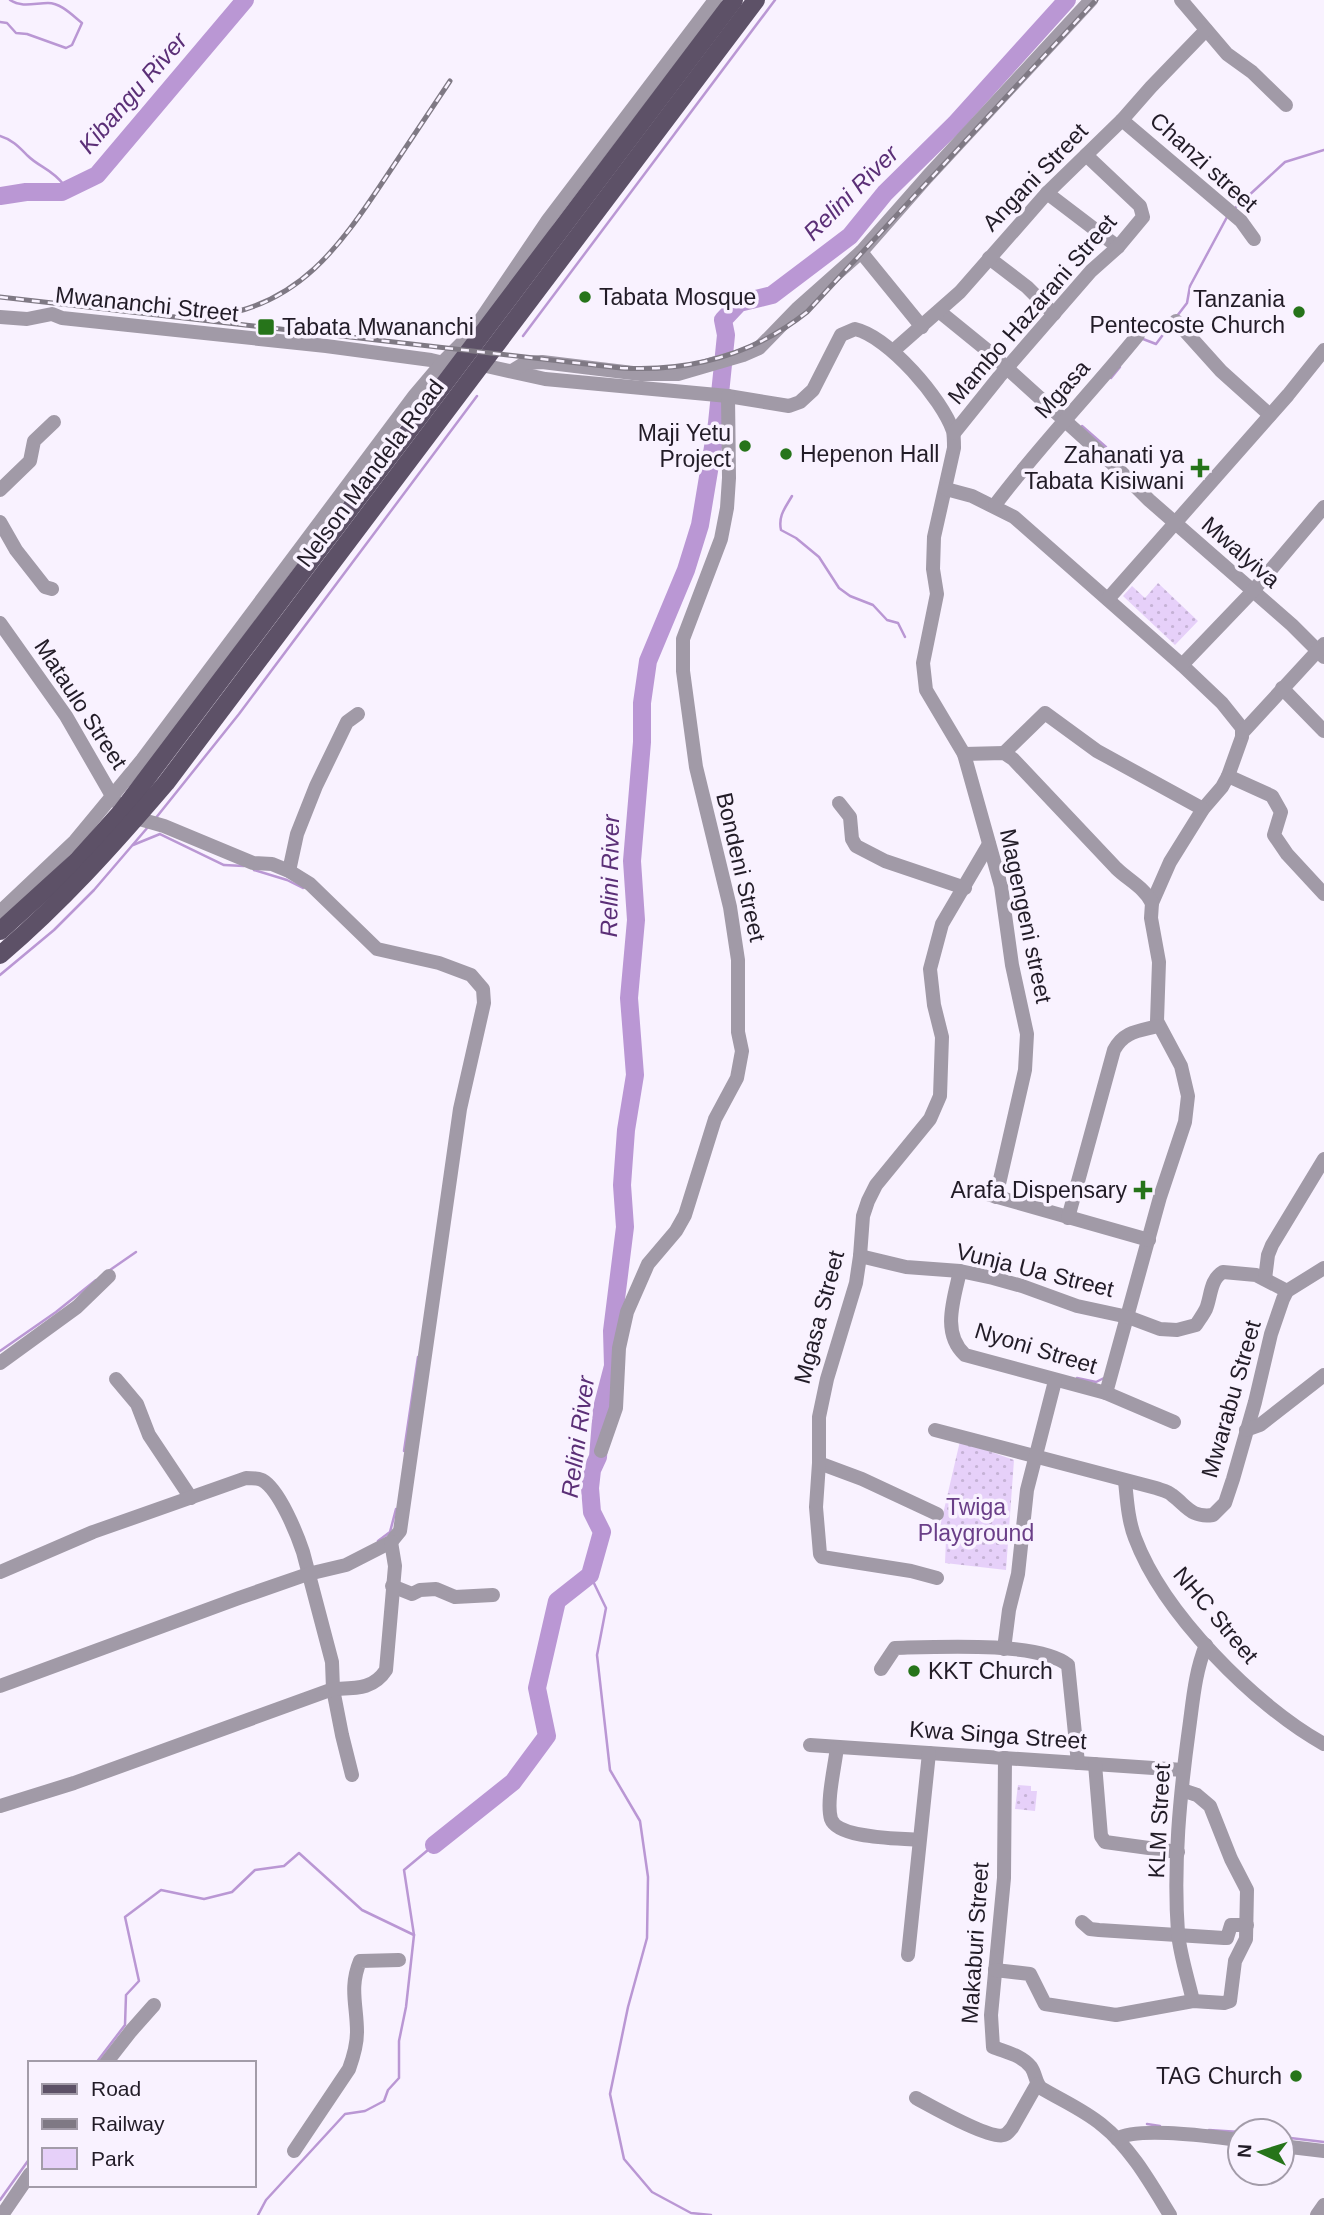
<svg xmlns="http://www.w3.org/2000/svg" width="1324" height="2215" viewBox="0 0 1324 2215" font-family="Arial,sans-serif">
	<defs>
		<pattern id="green-dots" width="8" height="8" patternUnits="userSpaceOnUse" patternTransform="scale(1.75)"><rect width="8" height="8" fill="#e6d0f9"/><path d="M2 2h.1M6 6h.1" fill="none" stroke="#c5b2d5" stroke-width="1.8" stroke-linecap="round"/></pattern>
	</defs>
	<rect width="100%" height="100%" fill="#f9f2ff"/>
	<g fill="url(#green-dots)">
		<polygon points="1158,583 1198,621 1175,645 1123,596 1132,586 1145,598"/>
		<polygon points="960,1441 1014,1460 1006,1570 945,1563 946,1539 940,1527"/>
		<polygon points="1018,1785 1031,1786 1031,1791 1037,1791 1035,1811 1015,1809"/>
	</g>
	<g fill="none" stroke-linecap="round" stroke-linejoin="round">
		<g stroke="#ba97d4" stroke-width="2.5">
			<path d="M0 22 7 23 16 33 27 34 66 48 72 45 82 23C72 15 61 3 48 3 35 3 22 8 10 0"/>
			<path d="M0 136C13 140 19 147 28 156 39 167 52 169 64 185L62 192"/>
			<polyline points="1233,210 1285,162 1324,150"/>
			<polyline points="1177,316 1187,303 1190,286 1227,217"/>
			<polyline points="523,336 775,0"/>
			<polyline points="1143,339 1156,344 1171,324"/>
			<polyline points="1111,378 1120,367"/>
			<polyline points="1082,426 1106,447"/>
			<path d="M792 496C785 508 778 516 781 530L796 538 819 557 839 588 850 596 873 605 887 620 898 623 905 637"/>
			<polyline points="155,819 239,714 477,396"/>
			<polyline points="133,845 160,834 224,865 244,866"/>
			<polyline points="254,870 287,880 303,888"/>
			<polyline points="0,975 54,930 94,890 148,827"/>
			<polyline points="110,1270 136,1252"/>
			<polyline points="0,1351 56,1312 96,1280"/>
			<polyline points="1077,1378 1096,1382 1104,1378"/>
			<polyline points="404,1451 418,1357"/>
			<polyline points="378,1541 390,1532 396,1509"/>
			<polyline points="590,1575 606,1608 597,1655 610,1770 640,1821 648,1877 647,1938 628,2007 610,2094 624,2159 652,2192 691,2213 711,2215"/>
			<polyline points="96,2063 125,2025 126,1995 139,1981 125,1917 161,1890 204,1899 232,1892 255,1870 284,1866 299,1853 362,1910 414,1935"/>
			<polyline points="1147,2124 1160,2126"/>
			<polyline points="1209,2130 1240,2132"/>
			<polyline points="1282,2137 1324,2142"/>
			<polyline points="0,2200 30,2158"/>
			<polyline points="258,2215 266,2200 345,2114 365,2111 384,2101 388,2090 399,2078 399,2041 406,2007 414,1935 404,1870 434,1845"/>
		</g>
		<g stroke="#ba97d4" stroke-width="18">
			<polyline points="0,196 26,192 62,192 97,175 245,0"/>
			<polyline points="434,1845 513,1782 547,1736 537,1688 557,1601 590,1575 602,1532 592,1512 590,1488 592,1470 598,1457 602,1408 613,1366 612,1331 625,1227 622,1185 626,1130 635,1075 629,998 636,920 632,861 642,742 642,703 648,661 686,570 700,525 717,423 726,335 723,320 739,303 772,295 850,236 885,193 955,124 1067,0"/>
		</g>
		<g stroke="#a19aa7" stroke-width="14">
			<polyline points="1181,0 1227,54 1252,72 1286,105"/>
			<polyline points="1122,120 1241,221 1254,239"/>
			<polyline points="1047,193 1118,247"/>
			<polyline points="861,252 922,327"/>
			<polyline points="989,258 1027,287 1054,314"/>
			<polyline points="940,312 988,351 1115,466 1149,500 1292,625 1324,657"/>
			<polyline points="0,317 27,319 52,314 62,318 326,346 431,360 448,364"/>
			<polyline points="1176,321 1221,371 1270,415"/>
			<polyline points="893,351 960,292 1047,193 1122,120 1151,87 1206,30"/>
			<path d="M482 365 545 379 728 396 789 406 800 402 813 390 841 335 855 329C889 337 942 399 953 431 954 436 954 443 954 448L934 537 933 569 937 594 923 663 926 690 964 754 1001 886 1012 965 1027 1034 1025 1070 996 1197"/>
			<polyline points="512,371 525,363 542,362 641,374 678,374 743,355 759,348 798,308 861,252 927,177 1091,0"/>
			<polyline points="954,433 999,377 1091,271 1118,247 1143,217 1140,206 1086,155"/>
			<polyline points="946,489 972,496 1014,517 1182,665 1222,703 1242,728 1242,737 1228,776 1222,787 1203,809 1170,862 1152,903 1151,918 1159,962 1157,1021 1181,1066 1188,1096 1185,1122 1160,1197 1106,1393"/>
			<polyline points="0,490 30,461 34,441 54,422"/>
			<path d="M995 505C1039 446 1091 393 1138 335"/>
			<polyline points="0,522 16,550 45,587 52,589"/>
			<polyline points="1108,599 1288,395 1324,350"/>
			<polyline points="0,623 66,716 115,801"/>
			<polyline points="1182,665 1252,592 1324,507"/>
			<polyline points="1282,688 1324,731"/>
			<polyline points="1243,732 1324,644"/>
			<polyline points="1004,753 1045,713 1097,751 1203,809"/>
			<path d="M964 754 1004 753 1013 759 1116 868C1128 880 1144 887 1152 903"/>
			<polyline points="1228,776 1272,796 1281,812 1274,835 1287,854 1324,894"/>
			<polyline points="839,803 850,817 852,839 856,846 885,861 965,888"/>
			<polyline points="289,871 297,834 316,786 347,722 358,714"/>
			<polyline points="0,912 75,841 142,760 415,395 443,362 471,334 548,220 715,0"/>
			<polyline points="980,1192 1149,1240"/>
			<path d="M1068 1218 1114 1050C1124 1031 1139 1031 1158 1026"/>
			<path d="M860 1256 906 1267 960 1271 993 1278 1022 1286 1077 1306 1128 1317 1160 1329 1177 1330 1196 1325C1199 1320 1203 1315 1206 1309 1211 1297 1210 1279 1223 1272L1256 1275 1287 1291"/>
			<path d="M960 1271C954 1299 941 1333 965 1355L1106 1393 1174 1422"/>
			<polyline points="1265,1279 1268,1255 1272,1245 1324,1159"/>
			<polyline points="0,1363 77,1307 109,1276"/>
			<polyline points="116,1379 137,1404 149,1435 191,1498"/>
			<path d="M935 1430 1156 1488C1161 1490 1168 1491 1172 1495 1187 1506 1191 1518 1213 1515L1225 1503 1233 1479 1255 1402 1271 1334 1283 1299 1287 1291 1324 1268"/>
			<polyline points="1246,1430 1260,1425 1324,1375"/>
			<polyline points="601,1451 616,1408 619,1348 627,1312 648,1264 676,1231 685,1215 715,1119 737,1078 742,1051 738,1032 738,960 730,907 696,767 683,671 683,639 721,539 727,508 729,478 728,396"/>
			<polyline points="819,1463 862,1479 937,1514"/>
			<path d="M1125 1481C1127 1500 1128 1520 1135 1538 1163 1613 1255 1706 1324 1744"/>
			<path d="M0 1572 93 1532 246 1478C251 1478 257 1478 262 1480 279 1489 297 1534 303 1552L332 1662 333 1689 342 1735 352 1775"/>
			<polyline points="937,1578 911,1571 822,1557 820,1554 816,1507 819,1463 819,1417 827,1379 856,1283 860,1256 863,1216 868,1201 876,1185 930,1119 940,1096 942,1037 934,1005 930,969 942,924 989,844"/>
			<polyline points="392,1586 412,1594 420,1590 436,1589 455,1597 493,1595"/>
			<polyline points="1004,1649 1009,1610 1018,1574 1027,1490 1055,1381"/>
			<path d="M881 1669 895 1648C934 1647 1039 1641 1068 1665L1078 1763"/>
			<polyline points="0,1686 239,1598 308,1574 346,1565 391,1542 400,1531 460,1109 484,1003 483,989 471,975 439,963 377,949 310,884 289,871 272,864 253,863 164,826 136,818"/>
			<polyline points="810,1745 1183,1770"/>
			<path d="M837 1747C835 1766 826 1802 831 1819 838 1839 900 1838 919 1840"/>
			<path d="M1005 1758 1004 1878 991 2015 993 2047C1005 2052 1022 2055 1031 2067 1036 2074 1035 2082 1041 2088 1061 2100 1084 2110 1102 2125 1131 2148 1151 2184 1170 2215"/>
			<polyline points="1095,1764 1101,1836 1105,1842 1178,1852"/>
			<path d="M0 1806 74 1783 333 1689C355 1688 373 1690 386 1670L395 1566 391 1542"/>
			<polyline points="1082,1922 1090,1929 1099,1930 1224,1938 1227,1938 1231,1925 1247,1925"/>
			<polyline points="908,1955 929,1753"/>
			<polyline points="995,1970 1030,1974 1045,2004 1116,2015 1193,2001 1224,2003 1230,2001 1235,1961 1246,1939 1247,1890 1231,1859 1210,1806 1197,1795 1182,1790"/>
			<path d="M1193 2001C1188 1979 1180 1955 1178 1933 1173 1865 1180 1795 1189 1729 1193 1700 1195 1672 1206 1645"/>
			<polyline points="106,2063 131,2031 154,2005"/>
			<path d="M916 2098C931 2106 990 2140 1004 2135 1008 2134 1009 2131 1012 2128L1037 2084"/>
			<path d="M1117 2139C1138 2126 1213 2137 1240 2140"/>
			<polyline points="1282,2146 1324,2151"/>
			<path d="M294 2151 349 2069C353 2058 357 2044 357 2032 357 2005 349 1988 360 1961L399 1960"/>
			<polyline points="2,2215 30,2174"/>
			<polyline points="1317,2215 1324,2205"/>
		</g>
		<g stroke="#5d5167" stroke-width="18">
			<polyline points="0,931 77,861 122,811 734,0"/>
			<path d="M0 955C61 903 114 844 166 783L756 0"/>
		</g>
		<g stroke="#7f7984" stroke-width="5">
			<g id="rail">
				<path d="M0 297 621 368C689 372 753 355 807 312L1096 0"/>
				<path d="M214 316C299 305 340 246 384 180 406 147 428 114 450 81"/>
			</g>
		</g>
		<use href="#rail" stroke="#f9f2ff" stroke-width="2.5" stroke-dasharray="8" stroke-linecap="butt"/>
	</g>
	<g fill="#26741a" stroke="#f9f2ff" stroke-width="2.5">
		<circle cx="585" cy="297" r="7"/>
		<circle cx="1299" cy="312" r="7"/>
		<rect x="257" y="318" width="18" height="18" rx="3.5"/>
		<circle cx="745" cy="446" r="7"/>
		<circle cx="786" cy="454" r="7"/>
		<path d="M1196.5 457.5h7v7h7v7h-7v7h-7v-7h-7v-7h7z"/>
		<path d="M1139.5 1179.5h7v7h7v7h-7v7h-7v-7h-7v-7h7z"/>
		<circle cx="914" cy="1671" r="7"/>
		<circle cx="1296" cy="2076" r="7"/>
	</g>
	<g text-anchor="middle" stroke-width="7" stroke-linejoin="round" paint-order="stroke">
		<g font-size="23" fill="#221c27" stroke="#f9f2ff">
			<text transform="translate(1204 162) rotate(42)" y="8">Chanzi street</text>
			<text transform="translate(1035 177) rotate(-46)" y="8">Angani Street</text>
			<text transform="translate(147 304) rotate(6)" y="8">Mwananchi Street</text>
			<text transform="translate(1032 309) rotate(-49)" y="8">Mambo Hazarani Street</text>
			<text transform="translate(1062 389) rotate(-48)" y="8">Mgasa</text>
			<text transform="translate(370 473) rotate(-53)" y="8">Nelson Mandela Road</text>
			<text transform="translate(1241 552) rotate(41)" y="8">Mwalyiva</text>
			<text transform="translate(81 704) rotate(57)" y="8">Mataulo Street</text>
			<text transform="translate(741 867) rotate(77)" y="8">Bondeni Street</text>
			<text transform="translate(1026 916) rotate(78)" y="8">Magengeni street</text>
			<text transform="translate(1035 1270) rotate(14)" y="8">Vunja Ua Street</text>
			<text transform="translate(819 1317) rotate(-75)" y="8">Mgasa Street</text>
			<text transform="translate(1036 1348) rotate(17)" y="8">Nyoni Street</text>
			<text transform="translate(1231 1399) rotate(-74)" y="8">Mwarabu Street</text>
			<text transform="translate(1216 1615) rotate(50)" y="8">NHC Street</text>
			<text transform="translate(998 1735) rotate(4)" y="8">Kwa Singa Street</text>
			<text transform="translate(1159 1821) rotate(-87)" y="8">KLM Street</text>
			<text transform="translate(975 1943) rotate(-86)" y="8">Makaburi Street</text>
		</g>
		<g font-size="23" fill="#221c27" stroke="#f9f2ff" text-anchor="end">
			<text x="599" y="305" text-anchor="start">Tabata Mosque</text>
			<text x="1285" y="307">Tanzania<tspan x="1285" dy="26">Pentecoste Church</tspan></text>
			<text x="282" y="335" text-anchor="start">Tabata Mwananchi</text>
			<text x="731" y="441">Maji Yetu<tspan x="731" dy="26">Project</tspan></text>
			<text x="800" y="462" text-anchor="start">Hepenon Hall</text>
			<text x="1184" y="463">Zahanati ya<tspan x="1184" dy="26">Tabata Kisiwani</tspan></text>
			<text x="1127" y="1198">Arafa Dispensary</text>
			<text x="928" y="1679" text-anchor="start">KKT Church</text>
			<text x="1282" y="2084">TAG Church</text>
		</g>
		<g font-size="23" fill="#6a3e88" stroke="#f9f2ff">
			<text x="976" y="1515">Twiga<tspan x="976" dy="26">Playground</tspan></text>
		</g>
		<g font-size="24" font-style="italic" fill="#5b2f77" stroke="#f9f2ff">
			<text transform="translate(133 93) rotate(-49)" y="8">Kibangu River</text>
			<text transform="translate(851 193) rotate(-45)" y="8">Relini River</text>
			<text transform="translate(610 876) rotate(-89)" y="8">Relini River</text>
			<text transform="translate(578 1437) rotate(-82)" y="8">Relini River</text>
		</g>
	</g>
	<rect x="28" y="2061" width="228" height="126" fill="#f9f2ff" stroke="#a39ca9" stroke-width="2"/>
	<rect x="42" y="2084" width="35" height="10" fill="#5d5167" stroke="#a39ca9" stroke-width="2"/>
	<text x="91" y="2096" font-size="21" fill="#221c27">Road</text>
	<rect x="42" y="2119" width="35" height="10" fill="#7f7984" stroke="#a39ca9" stroke-width="2"/>
	<text x="91" y="2131" font-size="21" fill="#221c27">Railway</text>
	<rect x="42" y="2148" width="35" height="21" fill="#e6d0f9" stroke="#a39ca9" stroke-width="2"/>
	<text x="91" y="2166" font-size="21" fill="#221c27">Park</text>
	<g transform="translate(1261 2152) rotate(274)"><circle r="33" fill="#f9f2ff" stroke="#a39ca9" stroke-width="2"/>
	<path d="M0-5L12 26L0 18L-12 26Z" fill="#26741a"/>
	<text y="-10" font-size="19" font-weight="bold" text-anchor="middle" fill="#221c27">N</text>
	</g>
</svg>
